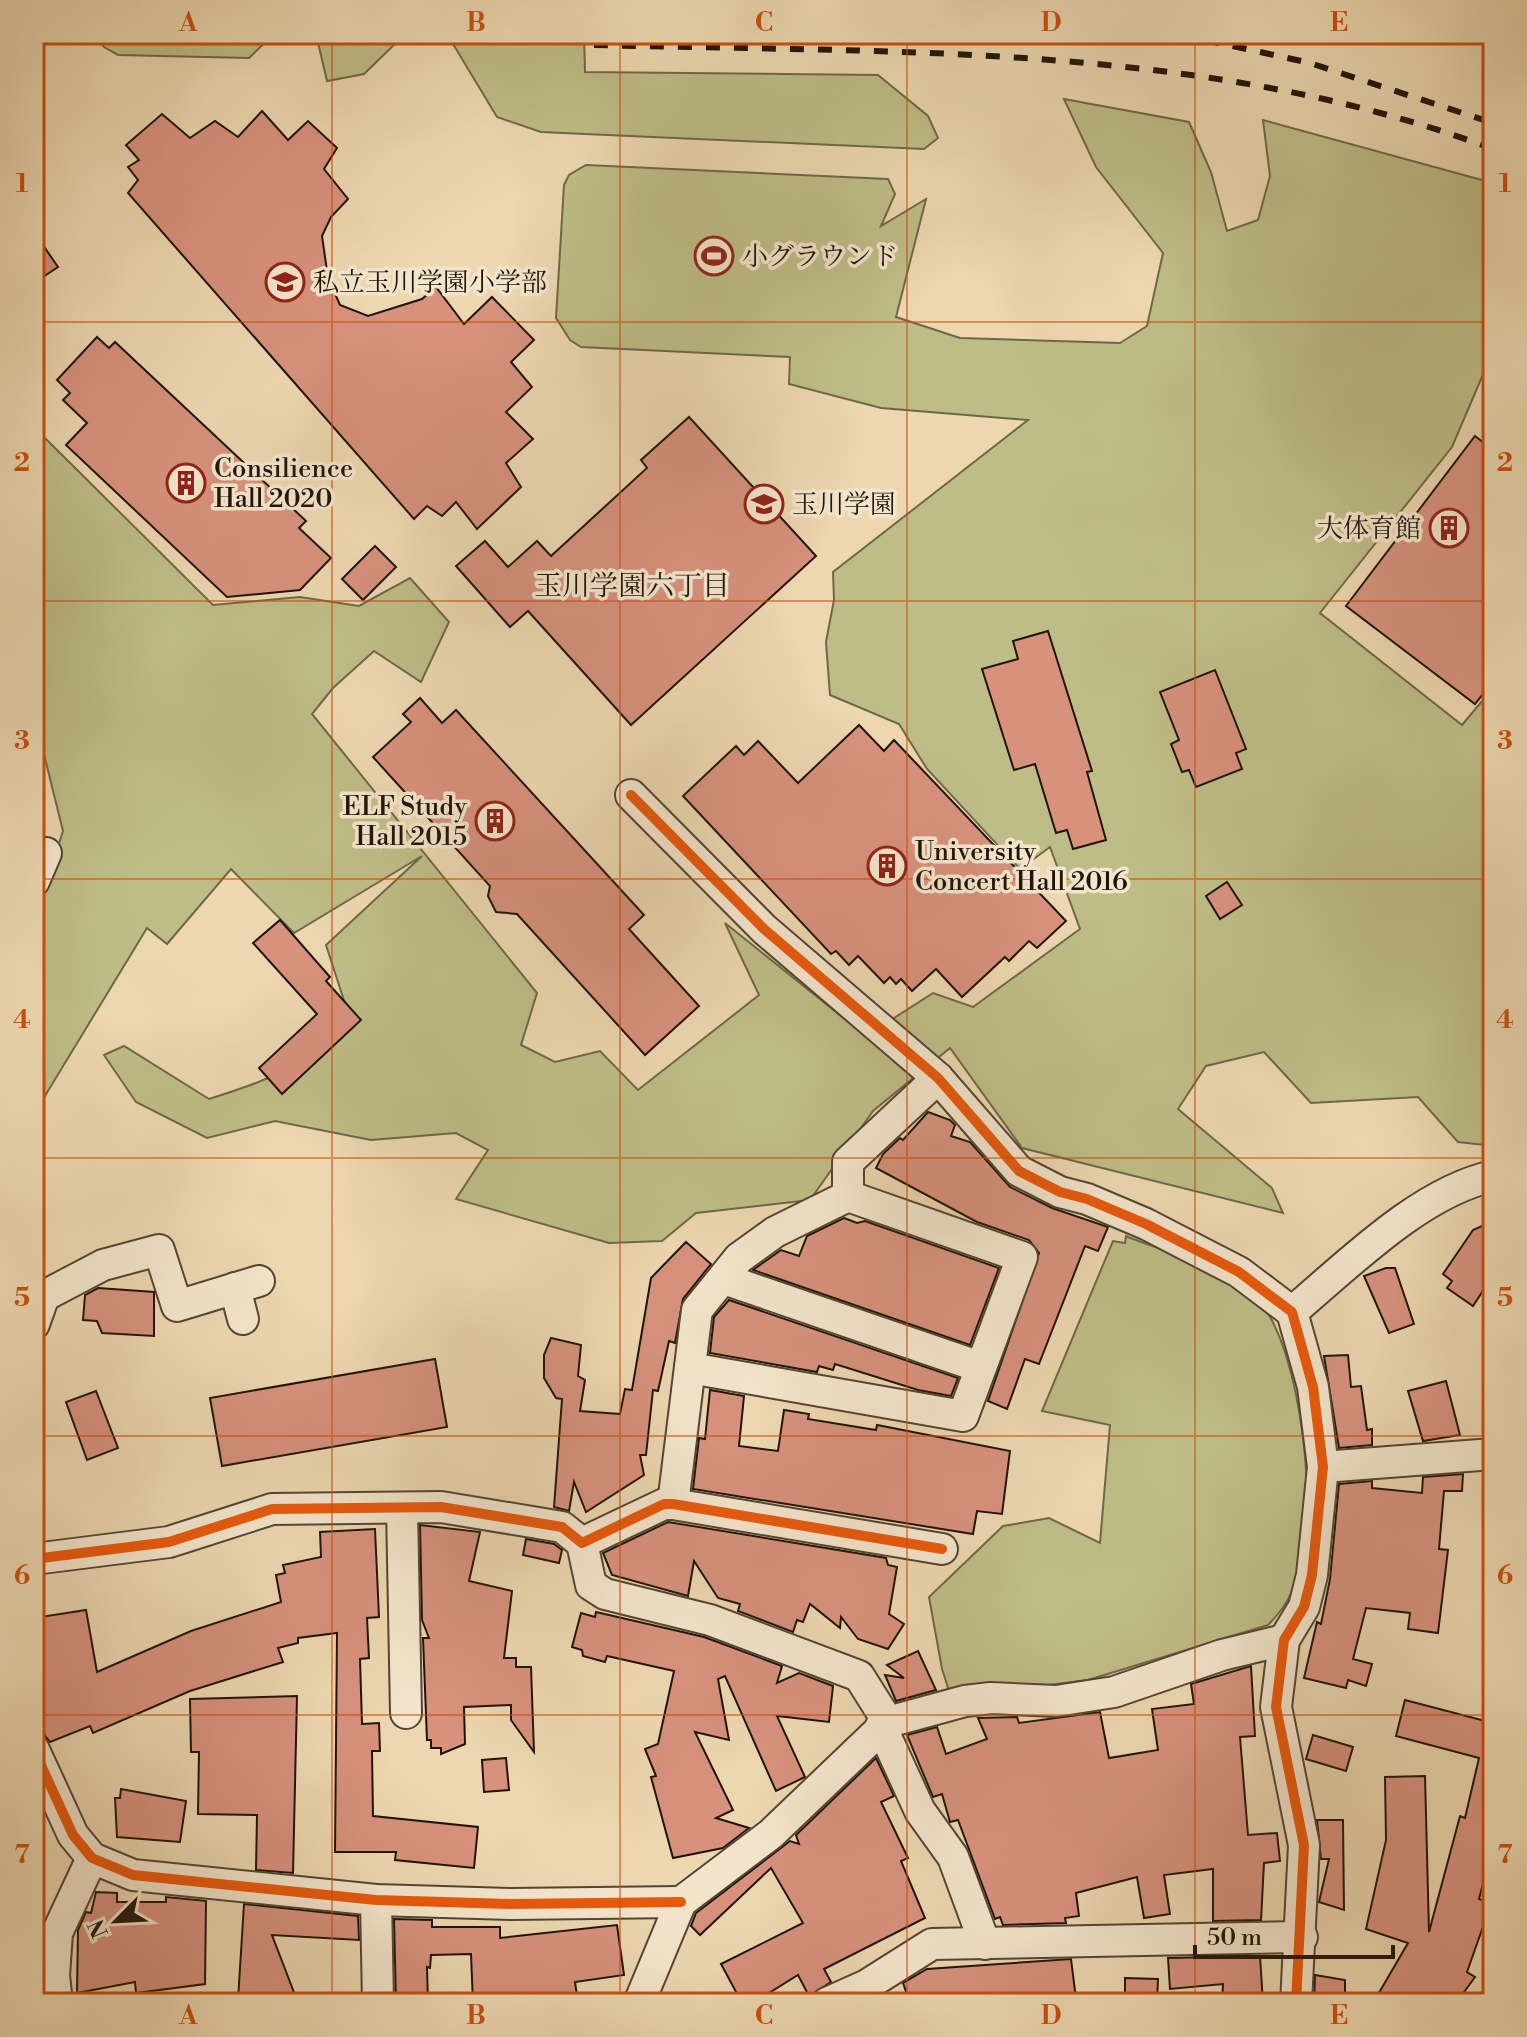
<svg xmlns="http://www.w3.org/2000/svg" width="1527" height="2037" viewBox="0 0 1527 2037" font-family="'Libre Bodoni','Noto Serif JP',serif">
	<rect width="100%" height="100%" fill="#ecd7b0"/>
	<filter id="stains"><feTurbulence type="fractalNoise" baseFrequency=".0025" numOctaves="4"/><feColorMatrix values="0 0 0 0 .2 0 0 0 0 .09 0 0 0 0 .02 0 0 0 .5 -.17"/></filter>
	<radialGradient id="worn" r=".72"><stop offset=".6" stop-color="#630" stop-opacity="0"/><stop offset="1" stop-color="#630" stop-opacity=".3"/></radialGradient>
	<g fill="#bebd87" stroke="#6f6848" stroke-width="2">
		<polygon points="94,34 274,34 249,58 118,55 104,47"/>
		<polygon points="316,34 409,34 402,37 364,74 327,81"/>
		<polygon points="447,34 584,34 585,72 878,75 928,116 938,138 924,149 541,132 497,117"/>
		<path d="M1064 99 1189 122 1211 172 1227 231 1258 220 1270 176 1263 120 1493 183V351L1452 447 1320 613 1462 725 1493 688V1146L1458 1142 1418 1097 1311 1103 1264 1052 1206 1066 1178 1109 1272 1188 1283 1213 1022 1148 950 1048 873 1111 810 1200 696 1213 662 1241 609 1243 456 1199 488 1150 456 1133 371 1140 275 1121 207 1138 136 1102 104 1055 124 1046 209 1099C275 1078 300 1068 350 1019L326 945 422 856 294 933 231 869 167 944 147 928 34 1114V921L63 831 34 714V432L46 439 213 605 300 597 359 606 410 578 449 622 421 682 374 651 333 688 312 714 537 993 521 1045 555 1062 600 1051 638 1090 759 995 725 923 866 1036 933 993 973 1007 1080 929 1050 847 1020 869 927 769 899 724 830 695 826 642 834 600 833 572 1028 420 881 408 789 384 790 357 581 347 570 340 556 318 564 185 569 175 586 165 888 179 895 194 881 226 926 199 896 317 960 338 1120 343 1147 326 1163 253 1096 167Z"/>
		<path d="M1126 1236C1170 1255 1230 1264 1261 1303 1301 1353 1318 1508 1300 1568 1294 1592 1285 1608 1268 1625L1088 1680 951 1697 942 1669 929 1597 1003 1526 1049 1518 1100 1543 1110 1425 1042 1411 1113 1241 1125 1243Z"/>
	</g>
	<g fill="#d7917d" stroke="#201409" stroke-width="2">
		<polygon points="262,111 288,140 308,121 337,148 324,169 348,199 331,217 322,236 328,278 340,305 368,316 422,299 436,287 464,324 492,297 534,340 511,362 532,387 506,412 533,439 506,463 521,487 477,529 456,502 442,516 427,506 414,519 128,193 138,180 128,167 139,160 126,145 162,114 190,138 215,121 238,137"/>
		<polygon points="34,232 58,267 34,283"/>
		<polygon points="97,337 109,348 115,342 306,521 299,528 331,558 300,590 227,597 66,445 87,423 63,400 70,393 57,380"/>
		<polygon points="689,417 816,556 631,725 528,611 510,627 456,566 485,541 508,567 537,541 551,556 647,468 641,460"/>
		<polygon points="1475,436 1493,450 1493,681 1475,704 1346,606"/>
		<polygon points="375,546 396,567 363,600 342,579"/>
		<polygon points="1048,631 1092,771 1087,772 1106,840 1073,849 1067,830 1056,833 1035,764 1014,770 982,669 1018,659 1013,641"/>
		<polygon points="1215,670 1246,749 1236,753 1242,769 1196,787 1189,770 1182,772 1171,744 1179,740 1160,692"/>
		<polygon points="420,698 442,723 456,710 644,915 629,929 699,1006 645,1055 517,914 496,912 488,896 490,886 373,757 411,722 403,714"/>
		<polygon points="859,725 884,751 894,740 1066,921 1037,948 1029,941 1009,961 1005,957 962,997 936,969 912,991 901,979 896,984 890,977 884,983 858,956 849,965 836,951 831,954 683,796 736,746 744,755 758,741 798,783"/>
		<polygon points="1227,882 1242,905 1220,919 1206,896"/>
		<polygon points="280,920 330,977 326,981 361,1020 282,1094 259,1068 317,1014 253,943"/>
		<polygon points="928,1112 950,1120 955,1125 951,1136 970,1142 1010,1187 1052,1208 1108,1227 1098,1251 1085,1246 1039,1364 1025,1359 1007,1409 988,1401 1039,1253 1029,1240 977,1222 876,1168 883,1154 900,1138 903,1140"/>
		<polygon points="844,1218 857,1223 865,1221 999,1268 970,1345 753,1270 781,1250 799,1256 807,1236"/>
		<polygon points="1493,1221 1493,1291 1486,1286 1473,1306 1447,1288 1452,1281 1443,1274 1473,1230"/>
		<polygon points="686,1242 711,1264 683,1299 675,1343 669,1341 658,1391 653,1390 646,1455 640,1455 644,1475 586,1512 574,1482 569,1511 554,1507 562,1399 556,1398 544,1378 544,1355 551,1338 581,1345 578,1376 585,1380 580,1411 620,1414 625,1389 632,1390 651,1278"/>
		<polygon points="1386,1268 1395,1268 1414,1324 1389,1333 1364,1276"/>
		<polygon points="98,1288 154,1292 154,1336 102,1333 97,1321 83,1320 85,1295"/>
		<polygon points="729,1300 958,1378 951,1396 918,1390 835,1364 833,1370 819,1366 817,1372 710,1353 714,1317"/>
		<polygon points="1348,1355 1351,1387 1361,1386 1367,1430 1372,1429 1372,1445 1339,1448 1324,1356"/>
		<polygon points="435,1359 447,1427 222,1466 210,1398"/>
		<polygon points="1446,1381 1460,1435 1423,1441 1408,1391"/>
		<polygon points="710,1390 744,1396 739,1446 778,1451 784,1410 809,1414 808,1419 876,1430 877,1425 1010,1451 1002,1514 977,1511 973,1534 693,1489 699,1438 705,1439"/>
		<polygon points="96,1391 118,1448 87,1460 66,1402"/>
		<polygon points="1463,1474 1462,1491 1444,1491 1439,1549 1448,1550 1438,1633 1408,1629 1410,1613 1366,1608 1353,1659 1372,1664 1366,1686 1348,1680 1346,1688 1304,1678 1317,1622 1321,1624 1330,1579 1339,1484 1372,1481 1372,1488 1422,1493 1423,1477"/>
		<polygon points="668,1522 886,1558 888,1565 897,1567 889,1614 904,1624 888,1649 858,1639 841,1617 840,1628 810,1604 803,1622 797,1620 793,1632 738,1611 740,1604 718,1598 694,1561 688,1596 612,1575 603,1553"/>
		<polygon points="420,1525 480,1532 469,1581 512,1591 504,1658 516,1658 516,1667 531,1667 534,1752 511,1720 511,1705 464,1707 465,1744 441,1754 441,1748 431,1748 431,1740 427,1740 423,1638 429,1638 422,1620"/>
		<polygon points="375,1529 379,1617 367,1618 369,1658 360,1659 362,1724 379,1723 380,1751 372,1751 373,1816 478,1827 474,1868 395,1860 396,1852 335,1852 337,1633 298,1638 298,1643 278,1648 283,1662 190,1691 93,1733 90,1726 50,1742 45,1736 34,1709 34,1618 86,1610 97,1672 191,1631 281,1602 276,1575 285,1573 283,1565 321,1557 320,1532"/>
		<polygon points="526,1539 554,1544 562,1550 559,1563 523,1555"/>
		<polygon points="596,1612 704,1637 782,1666 777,1683 799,1673 833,1686 829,1722 777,1716 805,1777 776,1791 725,1676 718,1679 729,1740 695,1732 733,1810 716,1818 749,1828 723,1848 673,1858 651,1777 656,1776 645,1749 658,1744 674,1671 607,1656 605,1662 583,1656 582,1650 572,1647 581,1613 595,1617"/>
		<polygon points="918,1651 936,1690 896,1701 885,1675 904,1678 887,1665"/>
		<polygon points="1251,1666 1255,1736 1240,1737 1248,1835 1277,1833 1280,1861 1264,1863 1261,1920 1213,1921 1213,1869 1164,1875 1170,1914 1144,1918 1137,1877 1076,1893 1079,1916 1065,1918 1066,1923 1003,1925 1000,1917 995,1919 958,1820 950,1822 942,1794 933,1797 907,1735 937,1727 946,1754 987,1739 978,1718 1017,1717 1019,1723 1100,1712 1109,1758 1158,1750 1152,1709 1194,1704 1191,1684"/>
		<polygon points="297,1696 293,1873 256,1870 257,1815 198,1814 199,1752 191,1752 190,1699"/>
		<polygon points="1405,1700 1493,1723 1493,1846 1479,1899 1491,1904 1467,1972 1475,1977 1456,2003 1373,2003 1408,1943 1366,1929 1386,1840 1385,1777 1425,1776 1429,1932 1460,1816 1465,1818 1479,1758 1396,1736"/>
		<polygon points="1313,1735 1353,1747 1346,1771 1306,1759"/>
		<polygon points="506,1758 509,1790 484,1792 482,1760"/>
		<polygon points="876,1758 894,1796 881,1802 908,1858 901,1861 925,1918 824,1969 831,1982 809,1996 798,1975 753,2003 742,2003 721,1964 803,1923 771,1868 700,1935 691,1926 696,1913 790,1841 799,1844 796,1835"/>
		<polygon points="121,1789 186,1801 180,1842 117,1837 115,1798 120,1798"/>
		<polygon points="1317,1820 1343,1820 1344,1910 1319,1902 1329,1859 1321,1859"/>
		<polygon points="96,1892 117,1893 117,1902 166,1902 166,1897 206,1901 205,1984 136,1993 135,1982 77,1993 78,1930 86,1912 91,1913"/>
		<polygon points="244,1904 358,1916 359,1940 272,1935 298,2003 262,2003 260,1997 238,2000"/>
		<polygon points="394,1919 432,1920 432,1927 500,1927 500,1938 617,1925 624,1975 575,1982 578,2003 473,2003 471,1954 431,1955 430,1968 427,1967 428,2003 396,2003"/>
		<polygon points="1260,1956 1263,2003 1222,2003 1223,1984 1170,1989 1168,1958"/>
		<polygon points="1071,1959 1075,1991 1082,2003 1035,2003 1038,1993 910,2003 903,1983 927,1969"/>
		<polygon points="1315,1975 1345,1980 1345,2003 1314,2003"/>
		<polygon points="1125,1978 1158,1979 1157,2003 1125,2003"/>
	</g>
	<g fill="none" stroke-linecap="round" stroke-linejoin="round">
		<g stroke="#534533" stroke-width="34">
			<g id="street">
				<polyline points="631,795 764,929 938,1078 1019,1171 1060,1192 1087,1199 1146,1224 1239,1272 1292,1312 1313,1387 1323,1467 1312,1575 1304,1607 1284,1640 1276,1707 1304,1845 1296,2003"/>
				<polyline points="34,881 46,853"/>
				<polyline points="724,1279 980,1367"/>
				<polyline points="235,1288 243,1319"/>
				<path d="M1292 1312C1349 1264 1420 1192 1493 1176"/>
				<polyline points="34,1324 44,1296 103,1265 159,1250 177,1306 259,1281"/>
				<polyline points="690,1368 963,1416 1022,1257 848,1196"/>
				<polyline points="1323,1467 1493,1454"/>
				<polyline points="673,1504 697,1310 739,1258 775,1232 848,1196 848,1162 938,1078"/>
				<polyline points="402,1508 406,1713"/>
				<polyline points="582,1543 591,1585 605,1594 710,1620 859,1676 888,1722"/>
				<polyline points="34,1559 169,1542 272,1509 441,1507 562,1527 582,1543 664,1504 673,1504 942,1549"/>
				<polyline points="881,1726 920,1811 953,1857 985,1944"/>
				<polyline points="34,1750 73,1835 92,1858 133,1875 376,1900 511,1904 681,1902"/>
				<polyline points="376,1900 378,2003"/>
				<polyline points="57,2003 54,1975 57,1933 92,1858"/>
				<polyline points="639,2003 681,1902 771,1834 888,1722 965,1701 991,1698 1056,1701 1114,1692 1222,1655 1284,1640"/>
				<polyline points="827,2003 867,1985 932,1944 1302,1937"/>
			</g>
		</g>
		<use href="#street" stroke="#f3e5cc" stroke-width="30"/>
		<g stroke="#201409" stroke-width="6" stroke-dasharray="14 14" stroke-linecap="butt">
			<polyline points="1178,34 1310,63 1493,123"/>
			<path d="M594 45C894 53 1207 42 1493 149"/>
		</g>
		<g stroke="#f3e5cc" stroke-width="15">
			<g id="cycleway">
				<polyline points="631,795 764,929 938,1078 1019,1171 1060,1192 1087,1199 1146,1224 1239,1272 1292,1312 1313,1387 1323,1467 1312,1575 1304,1607 1284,1640 1276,1707 1304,1845 1296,2003"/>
				<polyline points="34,1559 169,1542 272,1509 441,1507 562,1527 582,1543 664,1504 673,1504 942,1549"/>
				<polyline points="34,1750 73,1835 92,1858 133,1875 376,1900 511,1904 681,1902"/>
			</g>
		</g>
		<use href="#cycleway" stroke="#e8590c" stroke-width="10"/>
	</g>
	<path fill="none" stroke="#ca4f0c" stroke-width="2" stroke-opacity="0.55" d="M332 34V2003M620 34V2003M907 34V2003M1195 34V2003M34 322H1493M34 601H1493M34 879H1493M34 1158H1493M34 1436H1493M34 1715H1493"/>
	<defs>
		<g id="stadium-ring" transform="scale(2)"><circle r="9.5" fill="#f3e5cc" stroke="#8f2418" stroke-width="1.5"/><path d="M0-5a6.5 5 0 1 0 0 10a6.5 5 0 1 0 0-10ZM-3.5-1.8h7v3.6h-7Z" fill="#8f2418"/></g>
		<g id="school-ring" transform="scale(2)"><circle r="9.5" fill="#f3e5cc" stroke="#8f2418" stroke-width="1.5"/><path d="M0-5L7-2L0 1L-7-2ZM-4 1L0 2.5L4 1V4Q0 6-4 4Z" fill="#8f2418"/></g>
		<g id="building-ring" transform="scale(2)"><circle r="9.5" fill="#f3e5cc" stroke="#8f2418" stroke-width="1.5"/><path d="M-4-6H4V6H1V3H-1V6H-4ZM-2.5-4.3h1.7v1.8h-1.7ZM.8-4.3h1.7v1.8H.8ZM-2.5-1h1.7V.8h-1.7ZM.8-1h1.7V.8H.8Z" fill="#8f2418"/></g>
		<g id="university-ring" transform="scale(2)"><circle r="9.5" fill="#f3e5cc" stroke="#8f2418" stroke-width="1.5"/><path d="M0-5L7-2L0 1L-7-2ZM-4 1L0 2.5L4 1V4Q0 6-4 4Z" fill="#8f2418"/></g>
	</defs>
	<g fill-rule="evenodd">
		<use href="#stadium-ring" x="714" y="256"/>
		<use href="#school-ring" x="285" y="282"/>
		<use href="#building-ring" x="186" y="483"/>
		<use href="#university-ring" x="764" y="504"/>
		<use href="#building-ring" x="1449" y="528"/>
		<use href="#building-ring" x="495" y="821"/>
		<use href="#building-ring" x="887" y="866"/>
	</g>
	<g text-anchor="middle" stroke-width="7" stroke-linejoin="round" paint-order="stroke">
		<g font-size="26" fill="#201409" stroke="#f3e5cc" text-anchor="start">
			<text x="742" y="265">小グラウンド</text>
			<text x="313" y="291">私立玉川学園小学部</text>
			<text x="214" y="477">Consilience<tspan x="214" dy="30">Hall 2020</tspan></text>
			<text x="792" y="513">玉川学園</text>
			<text x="1421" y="537" text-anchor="end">大体育館</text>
			<text x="467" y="815" text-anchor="end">ELF Study<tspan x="467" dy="30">Hall 2015</tspan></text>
			<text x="915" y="860">University<tspan x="915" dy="30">Concert Hall 2016</tspan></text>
		</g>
		<g font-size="28" fill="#201409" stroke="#f3e5cc">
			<text x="632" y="595">玉川学園六丁目</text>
		</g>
	</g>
	<rect width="1527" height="2037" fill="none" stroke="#ecd7b0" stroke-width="88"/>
	<g transform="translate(116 1921) rotate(246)" stroke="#f3e5cc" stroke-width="6" paint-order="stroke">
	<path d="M0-6L14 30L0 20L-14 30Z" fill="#201409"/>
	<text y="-12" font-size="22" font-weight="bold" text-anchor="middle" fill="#201409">N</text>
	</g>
	<path d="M1195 1945v12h198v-12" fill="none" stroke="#201409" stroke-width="4"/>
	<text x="1207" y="1945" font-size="24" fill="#201409" stroke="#f3e5cc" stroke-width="6" paint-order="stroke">50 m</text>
	<rect x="44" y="44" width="1439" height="1949" fill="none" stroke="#ca4f0c" stroke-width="3"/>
	<g font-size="26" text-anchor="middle" font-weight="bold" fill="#ca4f0c">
		<text x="188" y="31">A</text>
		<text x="476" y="31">B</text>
		<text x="764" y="31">C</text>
		<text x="1051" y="31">D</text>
		<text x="1339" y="31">E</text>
		<text x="22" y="192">1</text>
		<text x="1505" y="192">1</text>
		<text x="22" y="471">2</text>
		<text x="1505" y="471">2</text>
		<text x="22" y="749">3</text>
		<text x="1505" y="749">3</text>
		<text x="22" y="1028">4</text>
		<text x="1505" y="1028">4</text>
		<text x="22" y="1306">5</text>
		<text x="1505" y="1306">5</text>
		<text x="22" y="1584">6</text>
		<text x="1505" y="1584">6</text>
		<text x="22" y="1863">7</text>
		<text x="1505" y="1863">7</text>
		<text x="188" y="2024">A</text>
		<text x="476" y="2024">B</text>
		<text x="764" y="2024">C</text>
		<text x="1051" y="2024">D</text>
		<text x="1339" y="2024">E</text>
	</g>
	<rect width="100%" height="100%" filter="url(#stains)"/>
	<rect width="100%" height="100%" fill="url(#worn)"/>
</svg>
